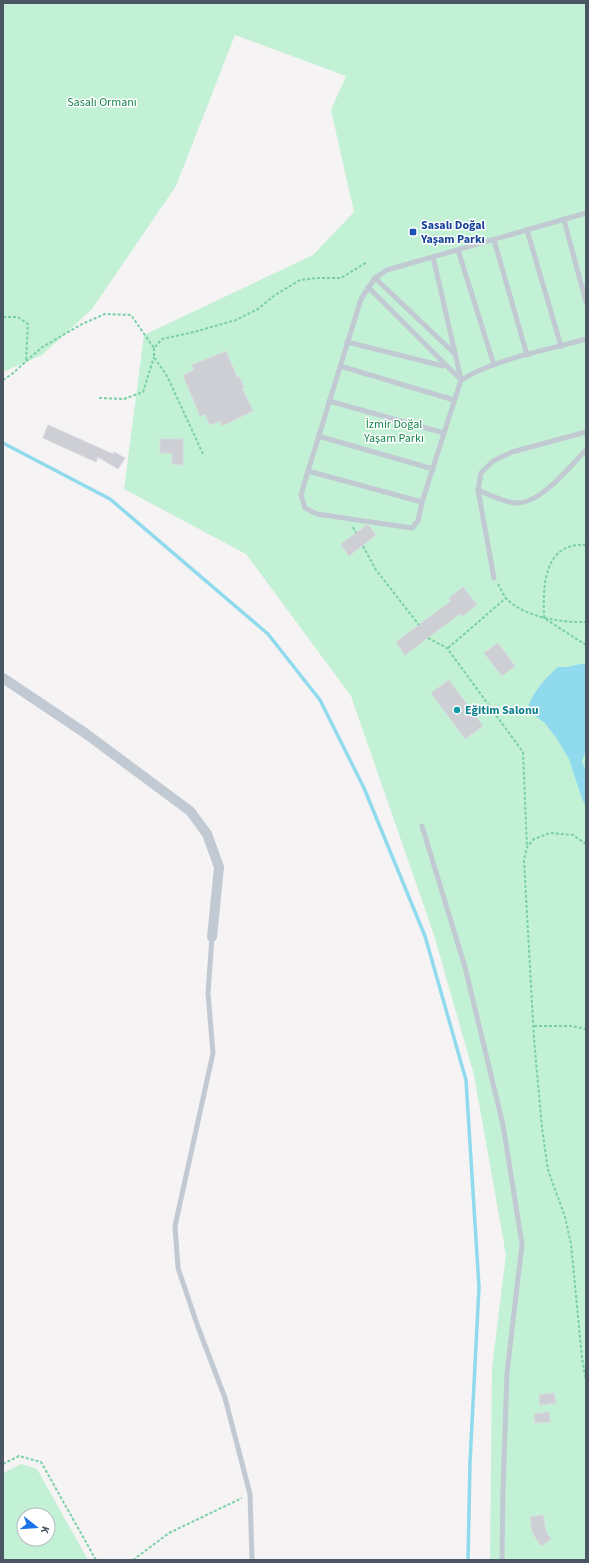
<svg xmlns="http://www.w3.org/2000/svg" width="589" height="1563" viewBox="0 0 589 1563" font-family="'Source Sans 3',sans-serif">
	<rect width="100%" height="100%" fill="#f5f3f3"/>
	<g fill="#c3f1d5" fill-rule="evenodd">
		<polygon points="3,3 586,3 586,1560 490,1560 492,1368 506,1255 474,1075 434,935 351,696 246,554 124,489 144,335 313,255 354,212 331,110 346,76 235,35 176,186 92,309 42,355 3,372"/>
		<path d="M21 1464 37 1469 88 1560H3V1473ZM24 1515H48V1539H24Z"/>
	</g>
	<path fill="#90daee" d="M580 664H586V750L582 762 585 768 586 806 582 799 569 759 557 739 545 723 527 710C533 691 544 680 558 667H567Z"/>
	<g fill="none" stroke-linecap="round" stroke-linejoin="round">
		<polyline stroke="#90daee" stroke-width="3.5" points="3,443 110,499 268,634 320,700 364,788 425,936 466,1080 479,1287 470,1462 468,1560"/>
	</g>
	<g fill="#cdcfd5" stroke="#d7d9de">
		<polygon points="226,351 237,377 239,377 244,387 242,388 253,411 222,426 220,421 210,425 205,414 200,416 183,375 194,370 192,365"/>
		<polygon points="48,425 113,454 114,452 125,458 118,469 98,457 96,462 43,438"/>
		<polygon points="160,439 183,439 183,465 172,464 172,453 160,453"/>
		<polygon points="367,525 369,526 376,535 349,556 341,544"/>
		<polygon points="463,587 477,605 462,616 461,613 405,655 396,642 451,601 449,598"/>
		<polygon points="498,643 515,666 502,676 484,653"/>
		<polygon points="449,680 483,726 465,739 431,693"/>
		<polygon points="554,1393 556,1403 540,1405 539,1395"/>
		<polygon points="549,1412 550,1422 535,1423 534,1414"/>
		<polygon points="543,1515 546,1532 551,1539 541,1546 532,1532 530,1517"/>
	</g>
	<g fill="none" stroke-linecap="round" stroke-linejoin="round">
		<g stroke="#7ad0a6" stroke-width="2" stroke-dasharray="3 2" stroke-linecap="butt">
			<polyline points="3,317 18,317 28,324 26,361"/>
			<polyline points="154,348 154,357 167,376 203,454"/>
			<polyline points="3,380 12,374 41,348 82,324 105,314 131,315 154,348 162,339 194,332 236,320 258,309 275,295 300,280 317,278 341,278 367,262"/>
			<polyline points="99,398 124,399 143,392 154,357"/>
			<polyline points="353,527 356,533"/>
			<path d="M586 545C543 542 543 587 544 618L586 645"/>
			<polyline points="363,546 376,570 419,625"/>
			<path d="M498 584C500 588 503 594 506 598 523 617 562 623 586 622"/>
			<polyline points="428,638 447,648 523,752 527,847"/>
			<polyline points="448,648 506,598"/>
			<polyline points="586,844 573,835 550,833 534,839 527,847 524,860 534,1039 542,1128 548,1170 565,1217 571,1244 582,1358 586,1381"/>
			<polyline points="534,1026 572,1026 586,1029"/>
			<polyline points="3,1464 19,1456 41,1462 96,1560"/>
			<polyline points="133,1560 169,1533 242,1498"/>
		</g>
		<g stroke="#c1cad2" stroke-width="5">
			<path d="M586 213 387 270 375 278 361 299 308 471 301 495 305 508 317 514 412 528 418 521 422 502 461 380C498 358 544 351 586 339"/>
			<polyline points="564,220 586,302"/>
			<polyline points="527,230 561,346"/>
			<polyline points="494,240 527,355"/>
			<polyline points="458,250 494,365"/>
			<polyline points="433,257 461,379"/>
			<polyline points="375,278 454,353"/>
			<polyline points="368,287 461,380"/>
			<polyline points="347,342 443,366"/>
			<polyline points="340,366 454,400"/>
			<polyline points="329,401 444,433"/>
			<polyline points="318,436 433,469"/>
			<polyline points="308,471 422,502"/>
			<path d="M478 490C490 495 503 502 516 503 541 504 570 466 586 450"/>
			<polyline points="494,578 478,490 481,473 493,461 512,452 586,432"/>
			<polyline points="422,826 465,967 503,1125 522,1244 507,1373 503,1490 502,1560"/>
			<polyline points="212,937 208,993 213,1053 175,1226 178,1268 198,1327 225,1398 250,1494 252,1560"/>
		</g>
		<polyline stroke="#c1cad2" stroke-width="10" points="3,678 85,733 190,811 207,834 219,867 212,937"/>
	</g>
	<rect fill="#1a4fb4" stroke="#fff" stroke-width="1.5" x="409" y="228" width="8" height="8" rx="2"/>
	<circle fill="#0f9aa8" stroke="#fff" stroke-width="1.5" cx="457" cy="710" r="4"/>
	<g text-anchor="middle" stroke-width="3" stroke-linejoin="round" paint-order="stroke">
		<g font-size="12" fill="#17864f" stroke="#fff">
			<text x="102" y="106">Sasalı Ormanı</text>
			<text x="394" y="428">İzmir Doğal<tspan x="394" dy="14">Yaşam Parkı</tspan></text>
		</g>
		<g font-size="12" font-weight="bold" fill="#164399" stroke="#fff" text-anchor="start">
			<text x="421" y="229">Sasalı Doğal<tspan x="421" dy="14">Yaşam Parkı</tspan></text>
		</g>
		<g font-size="12" font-weight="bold" fill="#0d838f" stroke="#fff" text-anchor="start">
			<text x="465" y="714">Eğitim Salonu</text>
		</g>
	</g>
	<rect width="589" height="1563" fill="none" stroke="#4a5661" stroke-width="8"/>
	<g transform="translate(36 1527) rotate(107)"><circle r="19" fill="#ffffff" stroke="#b7bbc0"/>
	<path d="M0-3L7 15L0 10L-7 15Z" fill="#1a73e8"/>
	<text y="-6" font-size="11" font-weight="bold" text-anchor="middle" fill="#4a5661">K</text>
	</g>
</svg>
